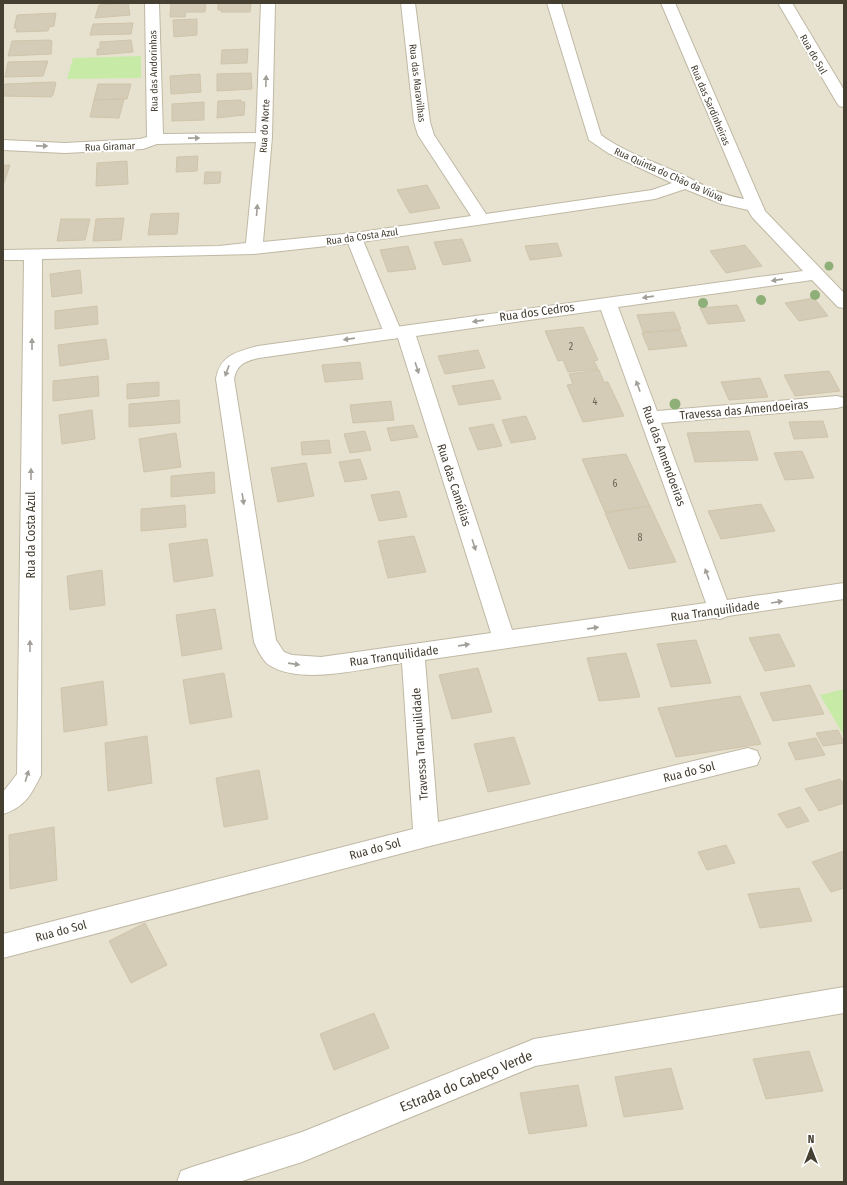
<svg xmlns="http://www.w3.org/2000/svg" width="847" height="1185" viewBox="0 0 847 1185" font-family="'Fira Sans Condensed',sans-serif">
	<rect width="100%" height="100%" fill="#f3efe2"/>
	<rect fill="#e7e2d0" x="3" y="3" width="841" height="1179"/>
	<g fill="#c7eba7">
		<polygon points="141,56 141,78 67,79 73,58"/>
		<polygon points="844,689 844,736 820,695"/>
	</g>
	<g fill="#d5ccb7" stroke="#d0c4aa">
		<polygon points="128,3 130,15 95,18 99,5"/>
		<polygon points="171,3 206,3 205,12 186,12 185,17 170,17"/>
		<polygon points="218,3 251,3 250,12 221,12 221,10 218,10"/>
		<polygon points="56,13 54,26 49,27 48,31 16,32 17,28 14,28 17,15"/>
		<polygon points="197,19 197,35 174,37 173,20"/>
		<polygon points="133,23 131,34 90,35 93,24"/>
		<polygon points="49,40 52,41 51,54 8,56 12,41"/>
		<polygon points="131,40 133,52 97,55 97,49 100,49 100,42"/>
		<polygon points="248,49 247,63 221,64 222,50"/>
		<polygon points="48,61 43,76 5,77 8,62"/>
		<polygon points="251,73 252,89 217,91 217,74"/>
		<polygon points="200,74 201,92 171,94 170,76"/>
		<polygon points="54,82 56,83 53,95 51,97 3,96 3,85 6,84"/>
		<polygon points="98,84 131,84 127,99 94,100"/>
		<polygon points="124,99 119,118 90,117 94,100"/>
		<polygon points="241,100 241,102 245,102 244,115 217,118 218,101"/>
		<polygon points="204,102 204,120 172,121 172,104"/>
		<polygon points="198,156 197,171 176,172 177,157"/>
		<polygon points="127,161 128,184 96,186 97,163"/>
		<polygon points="3,165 10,165 4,183 3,183"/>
		<polygon points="205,172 221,172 220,183 204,184"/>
		<polygon points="427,185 440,208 410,213 397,190"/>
		<polygon points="179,213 177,234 148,235 151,214"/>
		<polygon points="124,218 121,240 93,241 96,219"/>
		<polygon points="61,219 90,219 85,240 57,241"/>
		<polygon points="462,239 471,261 443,265 434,242"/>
		<polygon points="557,243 562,256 530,260 525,246"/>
		<polygon points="745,245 762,266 726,273 710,251"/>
		<polygon points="408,246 416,269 388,272 380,250"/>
		<polygon points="80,270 82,293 52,297 50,274"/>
		<polygon points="814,298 828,316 799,321 785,303"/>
		<polygon points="737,305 745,321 708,324 700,308"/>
		<polygon points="97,306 98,324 55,329 55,311"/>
		<polygon points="674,312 681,329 643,332 637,315"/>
		<polygon points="583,327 598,360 594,361 598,369 568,372 563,360 558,361 545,331"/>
		<polygon points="680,330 687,346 649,350 642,333"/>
		<polygon points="106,339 109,359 60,366 58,345"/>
		<polygon points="478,350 485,368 445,374 438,356"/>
		<polygon points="360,362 363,379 325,382 322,365"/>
		<polygon points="599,370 604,382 608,382 624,416 583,422 567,385 573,384 569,374"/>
		<polygon points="829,371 840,391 795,396 784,375"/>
		<polygon points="98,376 99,396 53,401 53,381"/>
		<polygon points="760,378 768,397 729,400 721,382"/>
		<polygon points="493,380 501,399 459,405 452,386"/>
		<polygon points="159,382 159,396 127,399 127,384"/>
		<polygon points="179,400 180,423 129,427 129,404"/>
		<polygon points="391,401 394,420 353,423 350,405"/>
		<polygon points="92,410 95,439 62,444 59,415"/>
		<polygon points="526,416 536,439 511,443 502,420"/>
		<polygon points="823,421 828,437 794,439 789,422"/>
		<polygon points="493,424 502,446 478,450 469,428"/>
		<polygon points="413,425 418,437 391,441 387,428"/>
		<polygon points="365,431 371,450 350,453 344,434"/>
		<polygon points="749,431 758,460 695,462 687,433"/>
		<polygon points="176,433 181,467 144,472 139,439"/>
		<polygon points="329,440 331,453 302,455 301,442"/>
		<polygon points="802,451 814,478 785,480 774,453"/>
		<polygon points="626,454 650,506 605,512 582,459"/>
		<polygon points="360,459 367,479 345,482 339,462"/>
		<polygon points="306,463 314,496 278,502 271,468"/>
		<polygon points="214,472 215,493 171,497 171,476"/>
		<polygon points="399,491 407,517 379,521 371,495"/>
		<polygon points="761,504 775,531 721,539 708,511"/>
		<polygon points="185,505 186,527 141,531 141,509"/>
		<polygon points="650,506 676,562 629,569 605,513"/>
		<polygon points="414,536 426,572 388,578 378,541"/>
		<polygon points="207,539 213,576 174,582 169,544"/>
		<polygon points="102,570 105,605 70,610 67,576"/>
		<polygon points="215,609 222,649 182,656 176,615"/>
		<polygon points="779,634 795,666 765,671 749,638"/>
		<polygon points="696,640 711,683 671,687 657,644"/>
		<polygon points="626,653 640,697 599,701 587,658"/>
		<polygon points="478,668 492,712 452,719 439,675"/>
		<polygon points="224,673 232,717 190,724 183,680"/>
		<polygon points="103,681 107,725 64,732 61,688"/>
		<polygon points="810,685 824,714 773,721 760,693"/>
		<polygon points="740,696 761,744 676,757 658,708"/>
		<polygon points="838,730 844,743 823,746 816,733"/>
		<polygon points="147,736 152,783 108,791 105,743"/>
		<polygon points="514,737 530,784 488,792 474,744"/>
		<polygon points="816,738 825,755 796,760 788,743"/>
		<polygon points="259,770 268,819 224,827 216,778"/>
		<polygon points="840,779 844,785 844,803 819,811 805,789"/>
		<polygon points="800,807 809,821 787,828 778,814"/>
		<polygon points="54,827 57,880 10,889 9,835"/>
		<polygon points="726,845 735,863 707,870 698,852"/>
		<polygon points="844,851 844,888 831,892 812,862"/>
		<polygon points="799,888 812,921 760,928 748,894"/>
		<polygon points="145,923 167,965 131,983 109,941"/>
		<polygon points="374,1013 389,1048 334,1070 320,1034"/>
		<polygon points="809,1051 823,1091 766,1099 753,1059"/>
		<polygon points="671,1068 683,1109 624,1117 615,1077"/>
		<polygon points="578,1085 587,1126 529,1134 520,1093"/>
	</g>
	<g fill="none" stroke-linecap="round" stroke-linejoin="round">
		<g stroke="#bfb8a4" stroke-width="2">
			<polygon id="pedestrian" points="354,233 360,234 362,238 402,333 399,337 393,339 387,337 384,333 346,238 348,234"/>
		</g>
		<g stroke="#bfb8a4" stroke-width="2">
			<g id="minor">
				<path d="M145 3H159L163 134 256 133 261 3H275L272 137 263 242 354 233 471 216 418 135 414 122 401 3H415L430 122 434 135 486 214 652 190 672 183 608 153 589 140 547 3H561L601 135C628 155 663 164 693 180 708 188 726 196 744 199L661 3H675L765 211 844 293V308L838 307 812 280 618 307 657 411 837 396 844 398V406L837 408 661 423 727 600 844 583V599L728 616 720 619 715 618 425 660 438 822 748 748 757 751 760 758 757 765 426 847 3 958V934L413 829 402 663C365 668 302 686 269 665 263 661 257 649 254 642L216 379C220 355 237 352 258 346L803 271 752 217 748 210 722 204 685 189 655 199 354 243 254 254 42 259 41 775C31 795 25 807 3 814V792L17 774 24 260H3V250L219 246 246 243 256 142 157 144 143 149 65 153 3 150V140L65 143 140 139 147 137ZM601 310 706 603 512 630 416 336ZM398 338 491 633 321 657 292 655 284 652 276 640 234 379C237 364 245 361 259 358Z"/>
				<polygon points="778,3 792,3 844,90 844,107 839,106 837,103"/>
				<polygon points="844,987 844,1013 535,1066 302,1162 239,1182 177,1182 181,1171 192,1167 302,1132 534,1039"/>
			</g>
		</g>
		<use href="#pedestrian" fill="#fff" fill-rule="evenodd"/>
		<use href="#minor" fill="#fff" fill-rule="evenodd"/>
	</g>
	<g fill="#8eaf78">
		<circle cx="829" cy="266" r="4.5"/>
		<circle cx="815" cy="295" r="5"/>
		<circle cx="761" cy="300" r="5"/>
		<circle cx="703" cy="303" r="5"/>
		<circle cx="675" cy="404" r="5.5"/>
	</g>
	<defs><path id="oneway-solid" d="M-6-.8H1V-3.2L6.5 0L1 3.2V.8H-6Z"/></defs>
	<g fill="#a29f98">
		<use href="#oneway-solid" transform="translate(266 81) rotate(-88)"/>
		<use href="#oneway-solid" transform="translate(194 138) rotate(-1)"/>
		<use href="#oneway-solid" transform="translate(42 146) rotate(1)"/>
		<use href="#oneway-solid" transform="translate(257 210) rotate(-85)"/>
		<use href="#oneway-solid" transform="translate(777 280) rotate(172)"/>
		<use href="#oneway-solid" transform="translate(648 297) rotate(172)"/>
		<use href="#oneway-solid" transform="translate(478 321) rotate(172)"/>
		<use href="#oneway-solid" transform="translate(349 339) rotate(172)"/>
		<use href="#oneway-solid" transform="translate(32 344) rotate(-90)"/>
		<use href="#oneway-solid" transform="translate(417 368) rotate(72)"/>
		<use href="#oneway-solid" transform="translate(227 371) rotate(110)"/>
		<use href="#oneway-solid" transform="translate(638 386) rotate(-110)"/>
		<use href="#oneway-solid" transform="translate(31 474) rotate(-90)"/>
		<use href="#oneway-solid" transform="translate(243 499) rotate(81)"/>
		<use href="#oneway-solid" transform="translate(474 545) rotate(72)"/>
		<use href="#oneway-solid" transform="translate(707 574) rotate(-110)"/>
		<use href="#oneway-solid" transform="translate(777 602) rotate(-9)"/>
		<use href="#oneway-solid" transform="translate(593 628) rotate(-8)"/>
		<use href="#oneway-solid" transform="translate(464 645) rotate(-8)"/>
		<use href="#oneway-solid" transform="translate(30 646) rotate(-90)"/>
		<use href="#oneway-solid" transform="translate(294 664) rotate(8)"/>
		<use href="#oneway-solid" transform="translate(27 776) rotate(-73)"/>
	</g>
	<g text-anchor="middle" stroke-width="4" stroke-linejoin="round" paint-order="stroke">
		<g font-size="10" fill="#453f32" stroke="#fff">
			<text transform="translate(814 54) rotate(60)" y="4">Rua do Sul</text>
			<text transform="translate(153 71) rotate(-91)" y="4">Rua das Andorinhas</text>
			<text transform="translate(418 83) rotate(83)" y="4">Rua das Maravilhas</text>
			<text transform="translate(711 105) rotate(67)" y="4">Rua das Sardinheiras</text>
			<text transform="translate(264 126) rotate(-87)" y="4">Rua do Norte</text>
			<text transform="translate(110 146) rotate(-2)" y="4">Rua Giramar</text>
			<text transform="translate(669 174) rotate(24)" y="4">Rua Quinta do Chão da Viúva</text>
			<text transform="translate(362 236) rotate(-8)" y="4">Rua da Costa Azul</text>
		</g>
		<g font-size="10" fill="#696253">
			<text x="571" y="350">2</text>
			<text x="595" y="405">4</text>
			<text x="615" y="487">6</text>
			<text x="640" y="541">8</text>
		</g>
		<g font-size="12" fill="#453f32" stroke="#fff">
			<text transform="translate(537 312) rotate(-8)" y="4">Rua dos Cedros</text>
			<text transform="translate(744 410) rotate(-5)" y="4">Travessa das Amendoeiras</text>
			<text transform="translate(664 456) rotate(70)" y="4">Rua das Amendoeiras</text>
			<text transform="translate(454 485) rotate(72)" y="4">Rua das Camélias</text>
			<text transform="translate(31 535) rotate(-90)" y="4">Rua da Costa Azul</text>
			<text transform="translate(715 611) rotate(-8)" y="4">Rua Tranquilidade</text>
			<text transform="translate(394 656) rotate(-8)" y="4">Rua Tranquilidade</text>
			<text transform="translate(420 744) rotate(-94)" y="4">Travessa Tranquilidade</text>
			<text transform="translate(689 772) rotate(-14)" y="4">Rua do Sol</text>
			<text transform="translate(375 849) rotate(-15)" y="4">Rua do Sol</text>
			<text transform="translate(61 931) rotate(-15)" y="4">Rua do Sol</text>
		</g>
		<g font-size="14" fill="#453f32" stroke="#fff">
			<text transform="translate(466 1081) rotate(-22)" y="5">Estrada do Cabeço Verde</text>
		</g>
	</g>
	<rect width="847" height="1185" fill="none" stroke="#453f32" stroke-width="8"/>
	<g transform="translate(811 1149)" stroke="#ffffff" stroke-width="3" paint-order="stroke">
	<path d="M0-3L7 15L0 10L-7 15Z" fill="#453f32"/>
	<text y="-6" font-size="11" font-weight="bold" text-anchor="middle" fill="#453f32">N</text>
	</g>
</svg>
